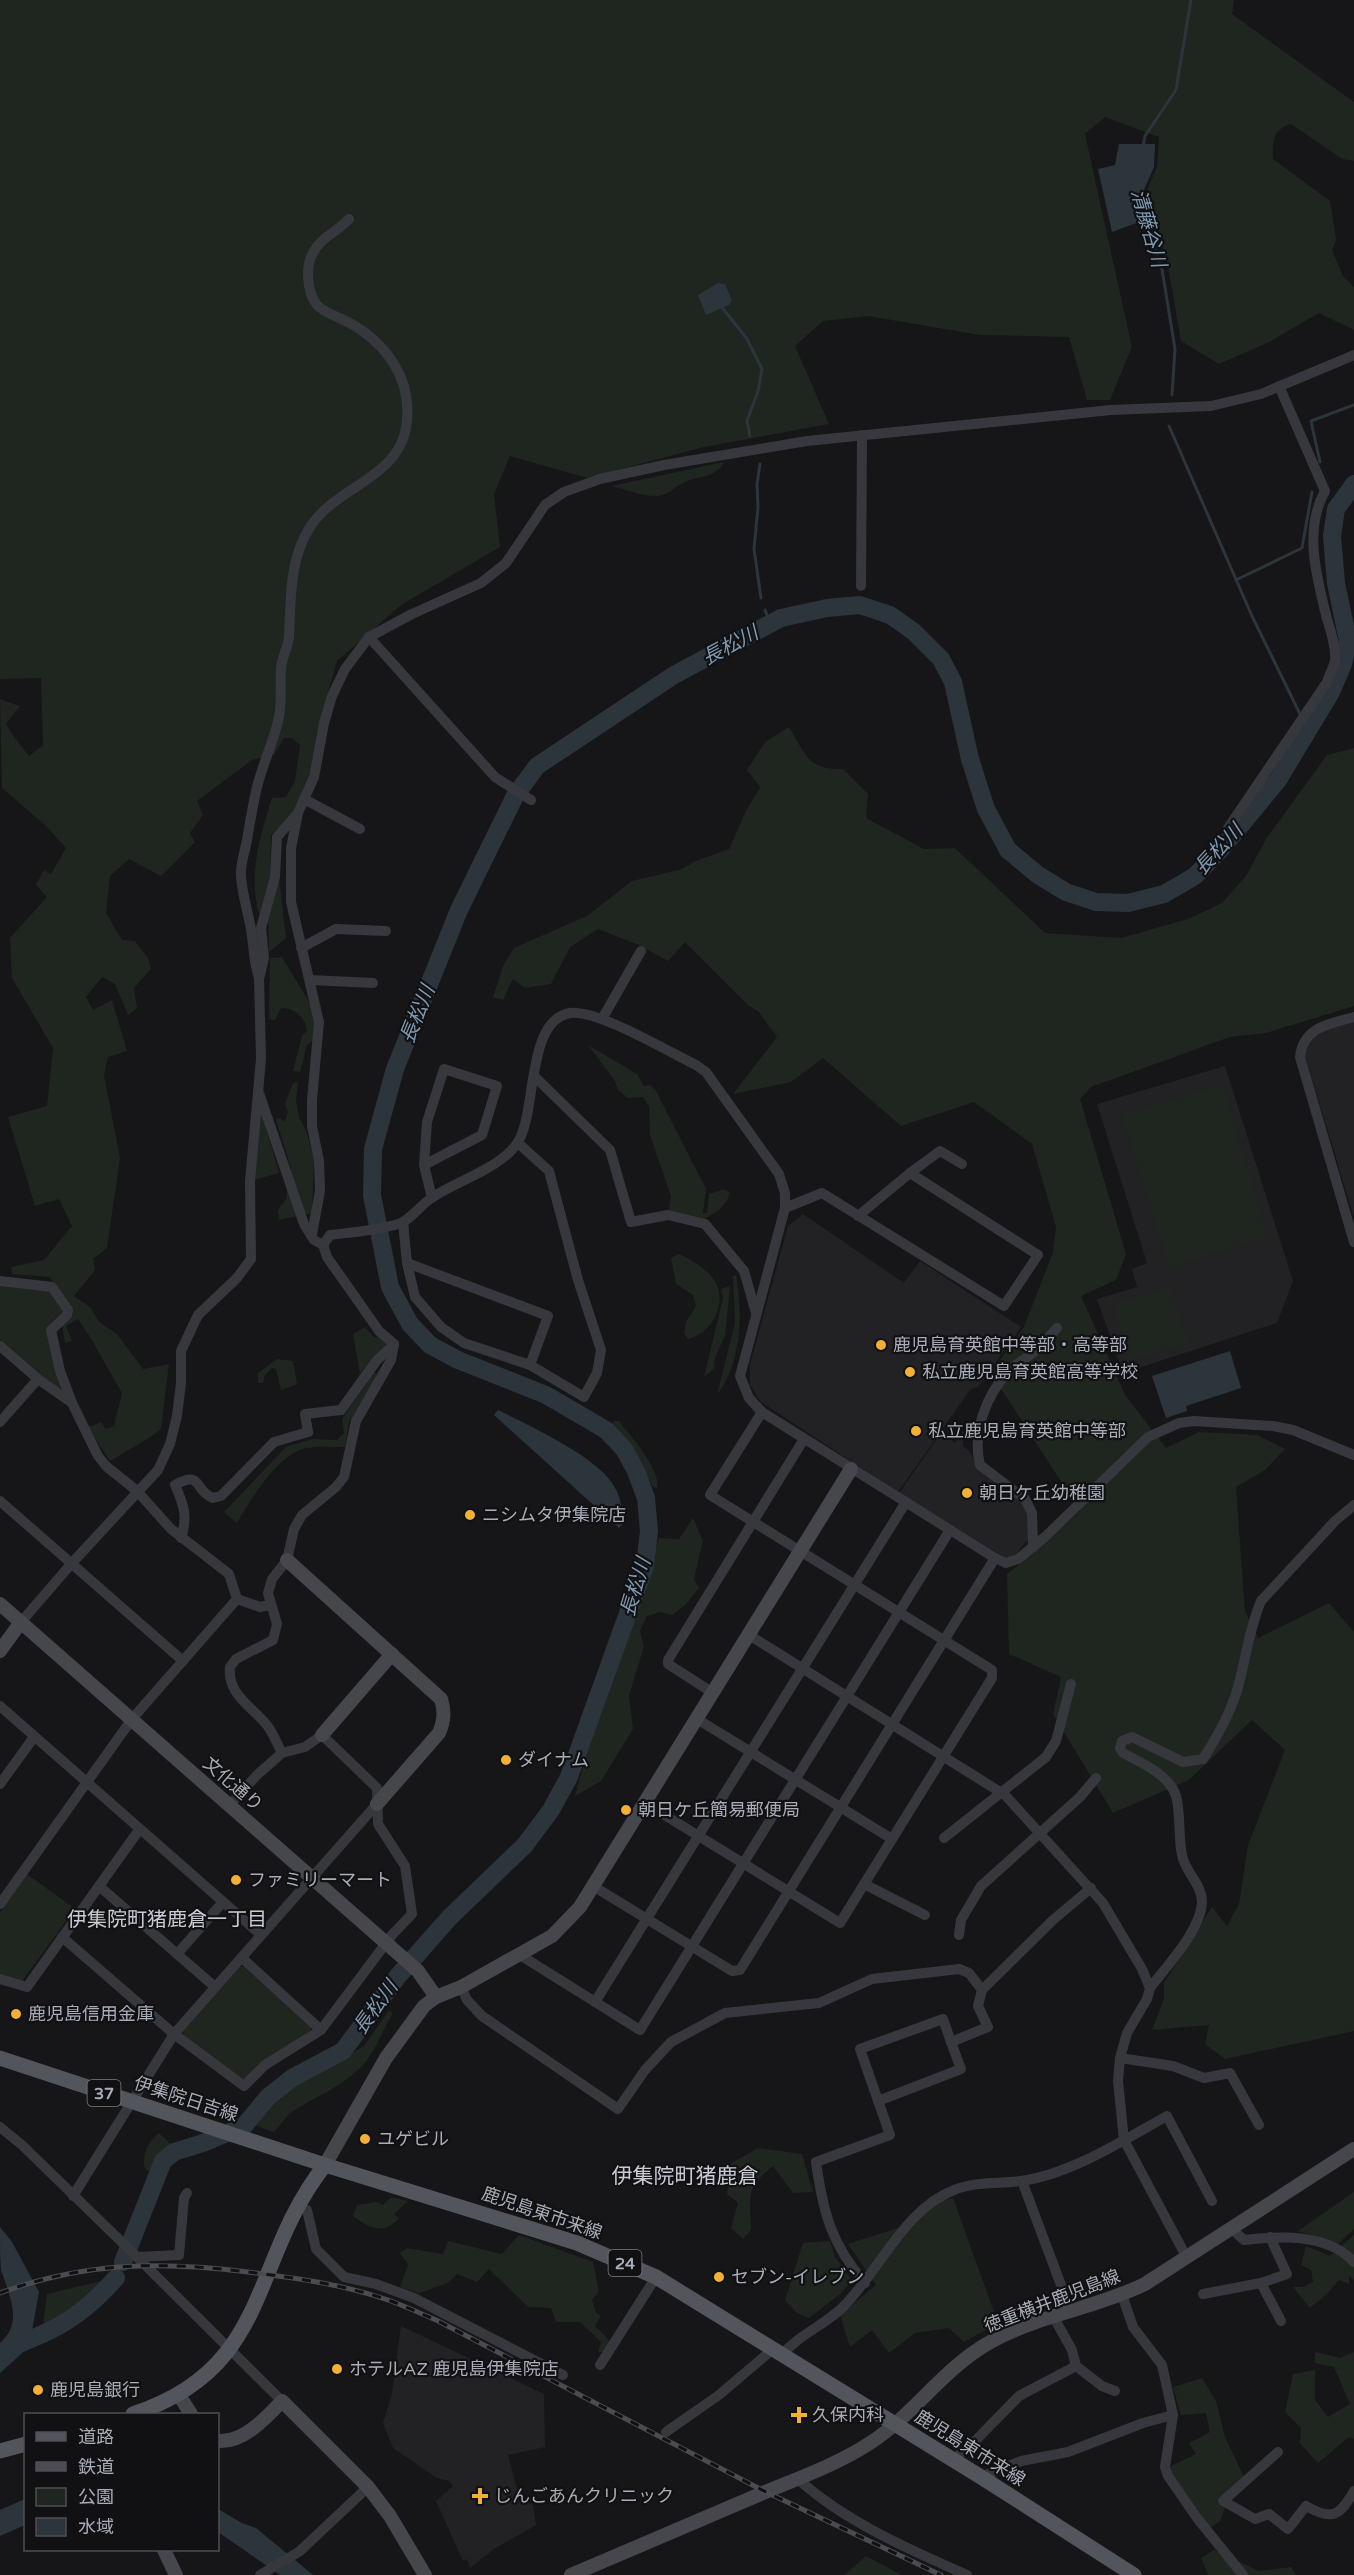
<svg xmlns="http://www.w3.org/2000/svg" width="1354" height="2575" viewBox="0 0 1354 2575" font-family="'Varela Round','Noto Sans JP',sans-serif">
	<rect width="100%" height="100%" fill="#161618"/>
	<g fill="#222225">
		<polygon points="1354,1022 1354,1218 1305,1055 1307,1044 1320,1032"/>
		<polygon points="1225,1066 1293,1281 1277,1323 1123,1373 1097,1299 1137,1287 1132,1269 1147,1263 1097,1104"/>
		<polygon points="803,1214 904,1283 920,1261 1021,1327 979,1386 970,1390 898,1492 761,1402 750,1385 750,1364 788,1226"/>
		<polygon points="963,1431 963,1446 971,1453 978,1469 1012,1490 1028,1512 1030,1537 1017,1553 1011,1557 1004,1557 899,1493 941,1433 955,1443"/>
		<polygon points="401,2326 544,2394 545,2447 508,2455 520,2500 533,2505 536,2525 494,2549 470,2568 467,2559 463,2561 436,2501 453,2486 449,2481 437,2478 393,2448 383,2423 392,2393"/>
	</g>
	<g fill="#1e261f">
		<path d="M0 0H1234L1232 14 1354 102V161L1342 159 1291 124C1273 129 1272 142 1273 159L1330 201 1336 240 1332 250 1343 276 1354 287V330L1319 313 1269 342 1219 364 1181 341 1167 260 1146 192 1157 167 1159 137 1105 117 1085 134 1132 347 1110 400H1087L1069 337 980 335 868 316 823 321 795 346 829 424 704 447 587 478 510 456 494 494 500 547 401 605 337 661 317 732 308 782 294 812 271 835 270 881 260 917C247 877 260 837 272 798L286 797 295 781 300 745 292 738H284L274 755 252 760 197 801 203 815 190 833 195 842 161 876 129 859 110 876 106 913 122 940 135 941 148 958 151 969 134 988 137 1008 128 1015 115 984 102 977 86 997 93 1010 112 1000 127 1051 108 1057 104 1075 120 1158 107 1248 93 1259 95 1270 74 1296 90 1307 99 1322 117 1334 143 1369 169 1364 161 1429 149 1438 110 1461 88 1427 101 1422 106 1429 114 1426 122 1393 90 1337 78 1319 66 1326 72 1341 65 1343 62 1324 71 1308 50 1277 12 1274 11 1267 44 1260 72 1226 59 1199 35 1206 8 1117 47 1106 53 1048 12 978 10 938 47 897 36 885 44 870 51 874 66 848 45 825 2 788 0 699 20 706 6 724 14 737 29 756 43 745 41 678 0 679Z"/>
		<path d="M724 462C716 479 697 475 683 483 675 487 668 495 658 496 646 497 624 489 611 486Z"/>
		<path d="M789 727C806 754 807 770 843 769L868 794 866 818 924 849 955 848 1045 933 1121 938 1188 919 1222 903 1246 876 1266 839 1327 755 1354 748V1006L1266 1033 1230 1037 1091 1087 1080 1099 1126 1254 1116 1280 1081 1296 1125 1395 1166 1448 1199 1432 1257 1435 1285 1449 1265 1470 1236 1487 1245 1611 1258 1638 1329 1603 1354 1632V2031L1225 2059 1205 2044 1209 2025 1152 2030 1164 1998V1983L1212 1907 1227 1926 1239 1904 1248 1845 1285 1750 1252 1720 1189 1780 1113 1813 1053 1714 1061 1677 1009 1654 1007 1574 1048 1541 1080 1511 991 1373 1024 1327 1053 1252 1056 1227 1032 1144 974 1102 901 1126 823 1058 791 1082 733 1094 777 1037 758 1011 749 1006 685 942 668 961 639 945 598 929 570 947 551 984 525 988 513 979 503 1000 493 997 503 966 514 948 587 916 632 881 679 870 696 861 729 849 746 811 760 787 747 770 765 742Z"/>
		<polygon points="279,878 286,938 269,952 268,921"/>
		<path d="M282 957C289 970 313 1005 315 1016 316 1023 315 1032 314 1040L307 1045 300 1072 293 1071 302 1036 307 1031C306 1018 295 1008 281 1008L275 1020 269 1019 270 958Z"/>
		<path d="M588 1045 637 1074 644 1086 650 1085 656 1091 706 1189 703 1213H707L709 1194 724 1189 730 1193C726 1207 716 1212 704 1219L669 1211 671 1196 650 1135 649 1107 643 1097 628 1098 618 1090 615 1081Z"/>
		<polygon points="298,1082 296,1100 299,1117 307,1133 314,1160 312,1213 279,1220 278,1210 286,1199 291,1168 276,1120 280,1118 285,1122 288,1112 285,1104 293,1083"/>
		<polygon points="1222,1084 1268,1237 1169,1268 1122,1115"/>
		<polygon points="259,1105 279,1173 254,1180"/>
		<path d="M679 1254C692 1260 709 1270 716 1283 727 1306 711 1333 688 1339L684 1333 686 1322 696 1306 693 1295 676 1284 671 1258Z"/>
		<path d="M736 1275C743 1316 742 1361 717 1395L735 1323 733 1276Z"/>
		<polygon points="0,1285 53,1291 64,1310 50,1323 47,1330 62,1386 57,1390 0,1340"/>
		<polygon points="730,1286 725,1336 715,1357 714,1369 704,1377 723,1298 721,1289"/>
		<polygon points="1171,1286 1188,1343 1130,1362 1112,1304"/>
		<polygon points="365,1327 375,1338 379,1336 389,1344 374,1356 360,1374 353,1334"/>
		<polygon points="277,1359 293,1361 297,1384 281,1390 276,1369 272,1368 265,1375 263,1383 258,1383 258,1373"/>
		<path d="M374 1372 378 1375 349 1422 345 1447C332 1447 318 1446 306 1448 279 1453 250 1500 237 1523L224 1512 286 1447 313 1439 337 1440 344 1433 342 1419Z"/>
		<path d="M614 1421H619C630 1435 662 1471 657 1488L653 1487C641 1465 629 1444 609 1428Z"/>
		<path d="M693 1518 703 1541 694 1579 699 1588 685 1605 672 1615 660 1612 647 1616 640 1631 644 1646 629 1696 633 1729 601 1781 575 1796C598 1708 633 1624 659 1538L679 1539Z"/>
		<polygon points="27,1874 75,1909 22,1981 0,1975 0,1912"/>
		<polygon points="240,1967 244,1967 311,2027 310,2031 242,2080 184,2036 183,2031"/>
		<path d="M389 2010 393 2013C382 2030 375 2054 360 2068 341 2087 315 2097 293 2111 286 2116 280 2126 274 2132L251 2124 277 2099 303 2080 364 2046Z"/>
		<path d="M159 2133 174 2147 160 2155 151 2174 144 2167C144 2151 147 2144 159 2133Z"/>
		<path d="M758 2148 802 2154 813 2192 793 2193 773 2166C745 2188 750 2196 751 2230L743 2239 731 2228 738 2203 727 2194 729 2182 722 2170 730 2164Z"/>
		<polygon points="1354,2192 1354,2229 1338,2244 1298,2231"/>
		<path d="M391 2197 408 2201 394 2214 399 2218C384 2236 369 2228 353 2216L357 2205 376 2202 383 2205Z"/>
		<polygon points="953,2198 998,2323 964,2342 949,2328 915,2333 889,2353 872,2330 850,2347 840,2315 876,2285 848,2244 898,2228 939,2201"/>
		<polygon points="519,2235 593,2262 599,2291 592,2300 596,2313 601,2316 595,2326 610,2341 605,2352 598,2352 601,2342 580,2322 556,2322 551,2308 528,2307 489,2269 477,2282 457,2274 448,2283 419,2293 400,2287 408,2264 400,2253 407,2248 443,2254 448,2241 502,2254"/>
		<polygon points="1354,2235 1354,2280 1349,2276 1349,2284 1339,2280 1326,2295 1310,2308 1293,2287 1303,2287 1313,2282 1311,2270 1301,2265 1306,2246 1330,2256"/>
		<polygon points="830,2241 835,2257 852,2281 840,2294 809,2318 797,2313 785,2300 803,2243"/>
		<path d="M101 2281C84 2301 68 2316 43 2326L47 2294Z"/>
		<polygon points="1315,2352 1340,2358 1354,2352 1354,2439 1349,2437 1318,2463 1300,2443 1301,2428 1285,2412 1293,2374 1315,2370 1315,2400 1328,2417 1350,2404 1334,2367 1315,2363"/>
		<polygon points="1202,2378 1216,2401 1225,2437 1244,2477 1217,2502 1225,2508 1220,2521 1210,2528 1172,2477 1171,2466 1196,2454 1189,2443 1210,2432 1206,2413 1181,2415 1173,2387"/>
		<polygon points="1214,2550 1259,2571 1291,2567 1296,2575 1208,2575 1201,2558"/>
		<polygon points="866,2556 902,2575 844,2575"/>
	</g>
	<g fill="#2c353c">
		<polygon points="1119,144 1155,144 1154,167 1143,192 1150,218 1112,232 1098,169 1115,165"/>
		<polygon points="718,283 725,284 732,301 729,305 706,315 698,295"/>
		<polygon points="1230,1351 1241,1388 1186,1406 1187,1411 1166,1418 1152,1376"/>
		<path d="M498 1410C528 1425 595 1456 612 1483 621 1496 622 1509 624 1523L619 1528 494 1415Z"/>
		<path d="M0 2227 12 2242 39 2292 29 2347 0 2373V2343C24 2323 9 2294 1 2270 0 2258 0 2240 0 2227Z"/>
		<polygon points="25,2499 25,2525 0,2536 0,2510"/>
		<polygon points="218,2509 242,2523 256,2528 313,2575 280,2575 218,2532"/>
	</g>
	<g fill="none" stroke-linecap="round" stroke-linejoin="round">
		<g stroke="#2c353c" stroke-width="3">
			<polyline points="1143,146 1145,136 1176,90 1191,0"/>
			<polyline points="1143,217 1162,269 1175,349 1172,395"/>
			<polyline points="721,306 747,339 762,369 758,391 747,421 750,436"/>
			<polyline points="1169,426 1252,616 1300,714"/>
			<polyline points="1320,462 1311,421 1354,405"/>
			<polyline points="760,464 757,484 758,507 754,549 761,598"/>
			<polyline points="1236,580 1302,548 1312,492"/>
			<polyline points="765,610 770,624"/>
		</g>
		<g stroke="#2c353c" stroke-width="18">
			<polyline points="123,2262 163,2161 174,2152 203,2143 244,2126 268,2097 292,2078 343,2051 398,1976 450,1917 525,1845 551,1810 569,1777 645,1566 649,1531 646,1498 636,1471 624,1449 606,1430 546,1395 458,1360 430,1345 410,1324 390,1287 372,1195 373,1149 395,1069 459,910 515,796 537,766 674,675 781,618 827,608 860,605 890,615 914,632 941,659 953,682 970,759 986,809 1008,850 1038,875 1066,892 1096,902 1128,903 1164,894 1195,876 1221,849 1278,780 1331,692 1343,664 1348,641 1336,583 1332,536 1336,509 1354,484"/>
			<path d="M0 2354C18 2343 33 2339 51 2330 77 2317 96 2300 116 2278"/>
		</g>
		<g stroke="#37383d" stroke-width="10">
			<polyline points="861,586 862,435"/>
			<polyline points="369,637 495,777 531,800"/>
			<polyline points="304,799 360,829"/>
			<path d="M1228 828 1327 682C1329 675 1334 667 1335 660 1336 647 1331 631 1327 619 1317 578 1303 531 1325 491L1279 386"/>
			<polyline points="301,948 336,929 386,931"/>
			<path d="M259 978C253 960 254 947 251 929 248 912 242 894 241 876 240 865 245 851 247 840 250 822 253 804 257 787 263 763 274 741 279 717 282 701 280 684 281 668 282 657 288 647 289 637 291 599 289 560 310 527 338 484 403 478 407 420 411 377 385 342 348 322 339 317 324 313 317 305 307 293 305 266 313 253 321 237 337 232 349 219"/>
			<polyline points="310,980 373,983"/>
			<path d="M1354 1017C1329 1024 1303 1027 1300 1057L1354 1242"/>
			<polyline points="602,1019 641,951"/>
			<polyline points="534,1076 610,1150 631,1222 668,1215 705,1224 744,1271 756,1313"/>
			<polyline points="259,1093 304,1224 314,1240 323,1245 327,1257 379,1331 394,1344"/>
			<polyline points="424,1165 482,1135 497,1086 444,1069 427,1122 424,1165 432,1198"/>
			<polyline points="910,1173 940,1151 962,1164"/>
			<polyline points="785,1208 822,1193 1004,1306 1038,1255 910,1173 858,1216"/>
			<polyline points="403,1222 407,1263 415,1297 441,1327 464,1343 530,1365 584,1397 597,1373 601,1350 578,1280 549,1171 518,1143"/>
			<polyline points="312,1234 320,1191 319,1161 312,1126 312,1100 319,1022 291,902 291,848 298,813 314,777 324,723 332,696 345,669 369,637 412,614 481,583 506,563 545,505 564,492 600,479 664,465 807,441 1111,410 1211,406 1261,394 1354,355"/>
			<path d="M323 1245 330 1235C352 1232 376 1231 398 1224 409 1221 420 1206 430 1199 455 1181 501 1169 518 1142 537 1112 526 1020 570 1013 597 1009 669 1052 696 1065L706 1072 779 1174 785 1193V1208L740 1376 749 1398 762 1412 995 1558 740 1970 732 1971 593 1886"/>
			<polyline points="407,1263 548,1316 530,1365"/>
			<polyline points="0,1281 52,1287 68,1310 67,1315 51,1330 60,1371 72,1403"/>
			<polyline points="0,1346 38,1379 0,1422"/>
			<polyline points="0,1501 183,1661"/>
			<path d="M181 1538C188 1517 184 1505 175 1485 203 1470 193 1490 213 1498L221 1496 274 1442 308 1432 305 1414 341 1410 377 1360 394 1345"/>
			<path d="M1033 1547 1032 1513 1025 1499 980 1465C972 1432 986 1395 1009 1371 1016 1363 1027 1359 1035 1351 1043 1344 1050 1336 1057 1328"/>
			<polyline points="995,1558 1006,1563 1018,1559 1045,1537 1148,1437 1179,1423 1194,1421 1273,1426 1293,1430 1354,1455"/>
			<polyline points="237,1599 260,1607 270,1605"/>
			<polyline points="21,1622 72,1563 158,1470 170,1444 177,1416 181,1383 181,1351 198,1315 237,1278 251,1259 250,1181 261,1059 259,979 264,958 261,928 275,877 277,837 298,813"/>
			<polyline points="749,1635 1005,1795 1103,1903 1142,1969 1150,1988 1147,1999 1127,2033 1120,2058 1118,2081 1124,2140 1187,2258"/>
			<polyline points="713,1693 668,1664 668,1660 804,1439"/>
			<polyline points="0,1706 261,1935"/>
			<polyline points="697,1719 892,1839"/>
			<polyline points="0,1784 34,1737"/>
			<polyline points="645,1803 840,1923 992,1678 992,1670 710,1495 762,1412"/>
			<path d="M230 1805 257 1775 282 1753C277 1744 273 1732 266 1724 251 1706 227 1694 230 1667L236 1659 273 1640 277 1624 268 1593 272 1579 287 1560 294 1529 302 1515 336 1487 344 1477 356 1421 391 1360 394 1344"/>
			<polyline points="944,1838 1046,1757 1056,1741 1071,1684"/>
			<polyline points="864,1884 925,1915"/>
			<polyline points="99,1886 215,1987"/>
			<polyline points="0,1904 132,1719 237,1599 229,1574 171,1529 137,1491 106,1466 98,1456 72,1403 38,1379"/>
			<polyline points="959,1935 961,1920 981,1886 1080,1797 1096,1778"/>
			<polyline points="62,1937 174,2034 244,2086 265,2065 321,2030 392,1935 412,1914 405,1866 378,1824 377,1788 322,1735 305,1747 282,1753"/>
			<polyline points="177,1954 223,1902"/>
			<polyline points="520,1955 640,2030 950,1530"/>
			<polyline points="242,1958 321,2030"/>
			<polyline points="0,1979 27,1987 139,1830"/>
			<polyline points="461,1987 467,2000 482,2016 618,2109 645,2070 671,2042 725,2013 819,2003 872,1979 959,1969 969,1973 982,1990"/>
			<path d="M1150 1988C1166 1967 1201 1930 1202 1902 1202 1884 1185 1872 1182 1855 1178 1837 1181 1813 1176 1796 1169 1774 1141 1763 1123 1753L1120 1748 1122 1741 1132 1737 1183 1762 1203 1759C1217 1737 1231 1713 1238 1687 1246 1658 1249 1629 1261 1601L1335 1521 1354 1505"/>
			<polyline points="595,2002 906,1502"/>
			<polyline points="1120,2058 1173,2066 1204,2078 1230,2073 1259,2125"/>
			<polyline points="878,2101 961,2069 951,2042 988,2027 978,2006 982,1990 1053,1920 1091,1888"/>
			<polyline points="0,2127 22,2145 135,2255 282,2401"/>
			<polyline points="1022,2181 1061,2285"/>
			<polyline points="73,2196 174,2034 377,1804"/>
			<polyline points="298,2206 307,2210 316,2249 344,2277 376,2284 414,2298 563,2375"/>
			<path d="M1232 2229 1244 2240C1280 2236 1327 2233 1354 2262"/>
			<polyline points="137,2257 179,2255 184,2198 187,2193"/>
			<path d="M865 2283C831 2244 823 2212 816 2162L890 2135 860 2049 943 2019 951 2042"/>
			<polyline points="1261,2283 1281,2321"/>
			<polyline points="1203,2294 1261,2283 1287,2274 1270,2237"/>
			<polyline points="1122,2295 1133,2327 1162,2365 1173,2415 1165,2467 1168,2476 1197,2518 1243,2575"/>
			<path d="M781 2356C798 2335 823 2326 842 2308 879 2272 904 2209 954 2190 976 2181 999 2184 1021 2181 1071 2174 1124 2140 1167 2116L1212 2201"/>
			<polyline points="600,2365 656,2277"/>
			<polyline points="1076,2366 1102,2386 1115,2391"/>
			<polyline points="666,2432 719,2395 772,2350"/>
			<path d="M1278 2452 1223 2501 1255 2519 1269 2514 1288 2529 1306 2506C1332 2521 1340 2516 1354 2491"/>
			<polyline points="953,2460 975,2441 1019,2396 1076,2366 1072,2350 1053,2316"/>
			<polyline points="981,2477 1021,2461 1068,2452 1143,2423 1173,2415"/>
			<path d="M798 2479C844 2521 910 2550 967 2575"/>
			<polyline points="260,2575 300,2551 368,2487"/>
		</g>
		<g stroke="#45474d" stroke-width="14">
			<path d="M287 1560 441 1699C445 1712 444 1721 439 1733L377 1804"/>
			<polyline points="0,1604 418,1971 436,1997"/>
			<polyline points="0,1651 21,1622"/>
			<polyline points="322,1735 392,1654"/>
			<polyline points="325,2165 386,2058 424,2006 436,1997 461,1987 552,1936 580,1907 851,1469"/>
			<polyline points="179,2395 191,2414"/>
			<path d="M218 2441C243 2443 266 2418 282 2401L368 2487 390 2516 425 2575"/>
			<polyline points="164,2550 176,2575"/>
			<path d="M571 2575C635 2548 699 2520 763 2493 799 2478 838 2464 870 2443 915 2414 944 2367 992 2341 1040 2315 1096 2308 1145 2284L1354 2149"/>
		</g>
		<g stroke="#53555c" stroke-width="15">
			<polyline points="0,2058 325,2165 577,2243 656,2277 981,2477 1134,2575"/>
			<path d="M133 2414C273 2368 249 2261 325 2165"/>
			<polyline points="0,2451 26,2444"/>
		</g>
		<g stroke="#4a4c52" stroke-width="5">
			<path id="rail" d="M0 2293C84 2262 161 2261 248 2272 295 2278 342 2284 388 2300 405 2306 422 2314 438 2321L766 2492 941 2575"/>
		</g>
		<use href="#rail" stroke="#111113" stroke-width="3" stroke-dasharray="9" stroke-linecap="butt"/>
	</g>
	<g fill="#f2b134" stroke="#111113" stroke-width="2">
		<circle cx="881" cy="1345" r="6"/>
		<circle cx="910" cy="1372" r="6"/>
		<circle cx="916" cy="1431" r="6"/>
		<circle cx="967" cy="1493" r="6"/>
		<circle cx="470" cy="1515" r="6"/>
		<circle cx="506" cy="1760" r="6"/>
		<circle cx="626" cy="1810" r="6"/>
		<circle cx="236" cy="1880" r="6"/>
		<circle cx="16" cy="2014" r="6"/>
		<circle cx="365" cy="2139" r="6"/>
		<circle cx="719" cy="2277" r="6"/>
		<circle cx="337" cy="2369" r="6"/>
		<circle cx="38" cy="2390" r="6"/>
		<path d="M796 2406h6v6h6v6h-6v6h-6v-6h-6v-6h6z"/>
		<path d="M477 2487h6v6h6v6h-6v6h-6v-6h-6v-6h6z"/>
	</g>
	<g text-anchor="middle" stroke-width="4.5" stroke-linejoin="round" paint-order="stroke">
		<g fill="#111113" stroke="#7b7e86" stroke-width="1.5">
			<rect x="87.5" y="2080" width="33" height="26" rx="4.5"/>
			<rect x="608.5" y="2250" width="33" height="26" rx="4.5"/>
		</g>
		<g font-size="16" font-weight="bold" fill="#a8adb8">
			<text x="104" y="2099">37</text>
			<text x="625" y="2269">24</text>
		</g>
		<g font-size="18" fill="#a8adb8" stroke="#111113" text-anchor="start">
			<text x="893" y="1351">鹿児島育英館中等部・高等部</text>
			<text x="922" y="1378">私立鹿児島育英館高等学校</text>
			<text x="928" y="1437">私立鹿児島育英館中等部</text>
			<text x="979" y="1499">朝日ケ丘幼稚園</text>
			<text x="482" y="1521">ニシムタ伊集院店</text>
			<text x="518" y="1766">ダイナム</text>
			<text x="638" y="1816">朝日ケ丘簡易郵便局</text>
			<text x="248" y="1886">ファミリーマート</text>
			<text x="28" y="2020">鹿児島信用金庫</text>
			<text x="377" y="2145">ユゲビル</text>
			<text x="731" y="2283">セブン-イレブン</text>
			<text x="349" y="2375">ホテルAZ 鹿児島伊集院店</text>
			<text x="50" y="2396">鹿児島銀行</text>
			<text x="812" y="2421">久保内科</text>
			<text x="494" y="2502">じんごあんクリニック</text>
		</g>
		<g font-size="18" fill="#a8adb8" stroke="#111113">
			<text transform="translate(233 1784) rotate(41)" y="6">文化通り</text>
			<text transform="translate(186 2099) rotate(18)" y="6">伊集院日吉線</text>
			<text transform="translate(542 2213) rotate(19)" y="6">鹿児島東市来線</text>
			<text transform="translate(1052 2301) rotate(-21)" y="6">徳重横井鹿児島線</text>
			<text transform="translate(970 2448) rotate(32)" y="6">鹿児島東市来線</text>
		</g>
		<g font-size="20" font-style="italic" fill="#7f9bb3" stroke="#111113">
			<text transform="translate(1149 228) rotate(74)" y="7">清藤谷川</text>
			<text transform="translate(730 645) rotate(-28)" y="7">長松川</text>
			<text transform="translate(1218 849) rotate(-47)" y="7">長松川</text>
			<text transform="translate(417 1014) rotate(-68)" y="7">長松川</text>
			<text transform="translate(635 1587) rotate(-73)" y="7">長松川</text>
			<text transform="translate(375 2007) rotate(-54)" y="7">長松川</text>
		</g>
		<g font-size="20" fill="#c9ccd4" stroke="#111113">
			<text x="167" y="1926">伊集院町猪鹿倉一丁目</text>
		</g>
		<g font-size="21" fill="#c9ccd4" stroke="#111113">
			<text x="685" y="2183">伊集院町猪鹿倉</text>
		</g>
	</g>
	<rect x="24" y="2413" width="195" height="138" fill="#111113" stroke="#4d4f55" stroke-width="1.5"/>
	<rect x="36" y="2432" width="30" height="9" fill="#53555c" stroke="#4d4f55" stroke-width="1.5"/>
	<text x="78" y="2443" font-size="18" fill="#a8adb8">道路</text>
	<rect x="36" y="2462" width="30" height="9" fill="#4a4c52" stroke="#4d4f55" stroke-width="1.5"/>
	<text x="78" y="2473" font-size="18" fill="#a8adb8">鉄道</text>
	<rect x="36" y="2488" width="30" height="18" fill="#1e261f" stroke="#4d4f55" stroke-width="1.5"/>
	<text x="78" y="2503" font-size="18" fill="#a8adb8">公園</text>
	<rect x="36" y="2518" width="30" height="18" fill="#2c353c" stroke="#4d4f55" stroke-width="1.5"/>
	<text x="78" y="2533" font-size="18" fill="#a8adb8">水域</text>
</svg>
